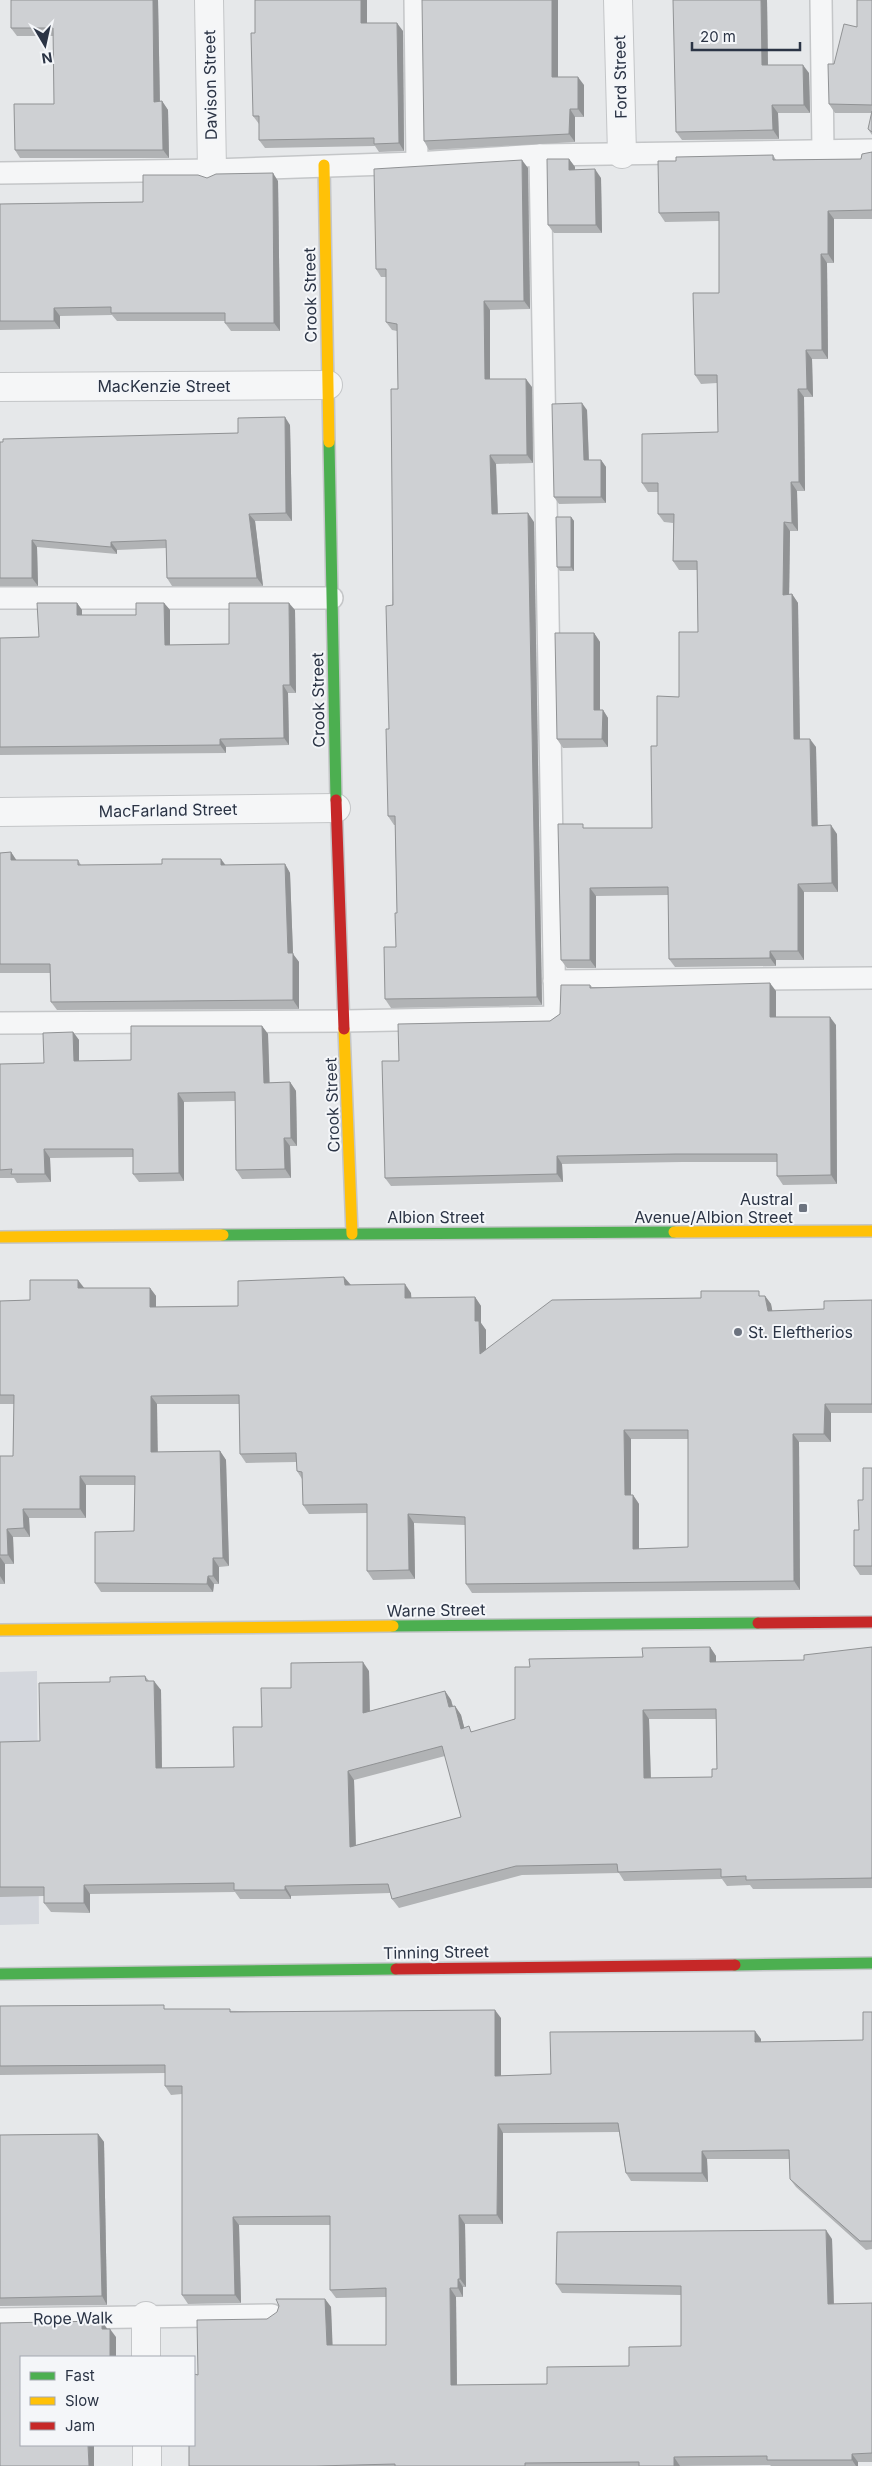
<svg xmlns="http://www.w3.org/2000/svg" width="872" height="2466" viewBox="0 0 872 2466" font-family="Inter,sans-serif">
	<rect width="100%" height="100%" fill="#e6e8ea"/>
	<polygon fill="#d4d7dd" points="37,1671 39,1924 0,1925 0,1672"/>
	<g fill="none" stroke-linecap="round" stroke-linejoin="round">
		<g stroke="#c4c6c8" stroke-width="24">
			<g id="lane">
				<polyline points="415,0 417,163"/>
				<polyline points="821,0 823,150"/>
				<polyline points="0,173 212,170 417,163 540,155 872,150"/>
				<polyline points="0,598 332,598"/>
				<polyline points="554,981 872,978"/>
				<polyline points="0,1023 345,1021 555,1017 540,155"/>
				<polyline points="0,2319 272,2315"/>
			</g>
		</g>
		<g stroke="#c4c6c8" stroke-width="30">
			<g id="street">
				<polyline points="209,0 212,170"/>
				<polyline points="618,0 622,154"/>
				<polyline points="0,387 328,385"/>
				<polyline points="0,812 336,808"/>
				<polyline points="146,2316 146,2357"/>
				<polyline points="147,2445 147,2466"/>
			</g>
		</g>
		<g stroke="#c4c6c8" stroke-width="14">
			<g id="fast">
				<polyline points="329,442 336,800"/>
				<polyline points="223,1235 674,1232"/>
				<polyline points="393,1626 758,1623"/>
				<polyline points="735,1965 872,1963"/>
				<polyline points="0,1974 396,1969"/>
			</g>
		</g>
		<g stroke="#c4c6c8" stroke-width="14">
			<g id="slow">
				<polyline points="324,165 329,442"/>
				<polyline points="344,1029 352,1234"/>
				<polyline points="674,1232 872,1231"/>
				<polyline points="0,1237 223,1235"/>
				<polyline points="0,1630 393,1626"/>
			</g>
		</g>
		<g stroke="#c4c6c8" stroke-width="14">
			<g id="jam">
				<polyline points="336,800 344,1029"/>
				<polyline points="758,1623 872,1622"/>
				<polyline points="396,1969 735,1965"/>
			</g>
		</g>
		<use href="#lane" stroke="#f5f6f7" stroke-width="21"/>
		<use href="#street" stroke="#f5f6f7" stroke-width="28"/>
		<use href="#fast" stroke="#4caf50" stroke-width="11"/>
		<use href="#slow" stroke="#ffc107" stroke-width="11"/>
		<use href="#jam" stroke="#c62828" stroke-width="11"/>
	</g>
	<g fill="#b1b3b5" fill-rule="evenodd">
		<polygon points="11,0 158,0 160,102 162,101 168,110 169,158 20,158 15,150 54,104 54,36 17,36 11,28"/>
		<polygon points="255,0 367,0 367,23 403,31 404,151 379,152 375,146 265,148 259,140 259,124 253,116 255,33"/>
		<polygon points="558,0 558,77 584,85 584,117 575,117 575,142 429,150 424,141"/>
		<polygon points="767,0 768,65 809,73 810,113 778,113 779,139 682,140 676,132"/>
		<polygon points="872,0 872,135 868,129 872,113 835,113 829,104 834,64 857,27"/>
		<polygon points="872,152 872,219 834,219 834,263 827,263 828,359 812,359 813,397 804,397 805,491 797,491 798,531 790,531 789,594 792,594 798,603 800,739 816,747 817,825 837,834 838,892 804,892 804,960 776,960 776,966 675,967 669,959 668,895 596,896 596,968 567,968 561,960 586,828 652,828 657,746 679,697 698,632 697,570 679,570 673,561 673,523 664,522 658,514 658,492 648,492 642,483 718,432 717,383 701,384 695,375 719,293 719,221 665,222 659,213 676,161 773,155 776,160 861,159"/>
		<polygon points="569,159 575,167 575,170 601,178 602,233 554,233 548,225"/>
		<polygon points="528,168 530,309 490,310 490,379 532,387 533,463 496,464 498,514 534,522 542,1005 391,1008 385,999 396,947 397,913 395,825 394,825 388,816 389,729 398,389 397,331 392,330 386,322 386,277 381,277 376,269"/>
		<polygon points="207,178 278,181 280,331 231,331 225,323 225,321 117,321 112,315 60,316 60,329 0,330 0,204 143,202"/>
		<polygon points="587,410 589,460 601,460 606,467 606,503 559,504 554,497"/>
		<polygon points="290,425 292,521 255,521 263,586 172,586 167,578 166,548 117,550 117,554 37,547 38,586 0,586 0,442 238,433"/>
		<polygon points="571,517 574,521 574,571 560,571 557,567"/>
		<polygon points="77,603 82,610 82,615 136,615 164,603 170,610 170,645 229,644 295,610 296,693 288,693 289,745 226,747 226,753 0,755 0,638 39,637"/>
		<polygon points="594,633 600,642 600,710 603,710 608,718 608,747 563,748 557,739"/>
		<polygon points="11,852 16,860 78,860 81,865 226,865 285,864 290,873 293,954 299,962 299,1009 57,1010 51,1002 50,973 0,973 0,853"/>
		<polygon points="590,985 592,987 776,991 776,1017 836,1025 837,1184 783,1185 777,1176 777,1162 682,1162 562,1164 563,1182 391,1186 385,1178 399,1061 550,1021 560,1014"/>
		<polygon points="262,1026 268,1034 269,1083 290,1082 296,1091 297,1146 290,1146 291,1178 242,1179 236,1170 235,1101 184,1102 184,1181 139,1182 133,1174 133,1157 50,1158 51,1182 17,1183 14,1178 0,1178 0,1064 44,1063 73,1032 79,1040 79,1061 131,1060"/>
		<path d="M344 1277 350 1285 411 1293V1298L475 1297 481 1306V1323L486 1330V1350L701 1298 765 1296 771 1304 772 1311 824 1309 872 1300V1413H831V1442H799L800 1590 472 1593 466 1584 465 1525 414 1523 415 1579 373 1580 367 1571V1513L309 1514 303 1505 302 1479 297 1471 296 1462 246 1463 240 1454 239 1404H157V1452L220 1451 226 1460 229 1566 219 1567V1584H214L213 1592H101L95 1583 134 1531 135 1485H86V1518H29L30 1537H13L14 1564H5V1584H0V1456H13L14 1404H0V1301L30 1300 85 1288H150L156 1296V1307L238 1306ZM631 1439H688V1547L639 1549V1504L633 1495H631Z"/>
		<polygon points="872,1468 872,1575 860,1575 854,1566 863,1500"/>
		<path d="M710 1647 716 1656V1662L804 1660 872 1647V1888L753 1889 750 1885 727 1886 722 1879 624 1881 619 1873 522 1875 399 1908 392 1899 390 1893 291 1896V1899H240L235 1892 90 1894V1913L51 1912 44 1903V1896L0 1897V1742L40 1741 110 1682 145 1676 149 1681 161 1690 162 1768 234 1767 262 1727 291 1688 369 1671 370 1711 445 1691 451 1700 453 1706H455L461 1715 464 1728 473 1732 515 1719 530 1667 643 1657ZM649 1719H716L717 1769 712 1777 651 1778ZM445 1756 461 1817 356 1845 354 1780Z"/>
		<polygon points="0,2006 167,2009 501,2018 501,2076 551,2074 761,2039 761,2042 863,2040 872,2012 872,2249 866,2250 796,2187 790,2179 790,2159 707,2159 708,2182 631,2181 626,2173 619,2132 503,2133 503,2224 465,2224 466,2287 463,2287 463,2297 456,2297 457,2385 547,2384 629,2366 681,2346 681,2295 562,2293 556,2284 832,2239 834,2304 872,2303 872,2462 858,2462 858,2466 771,2466 770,2465 680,2466 189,2466 198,2375 267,2319 325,2299 331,2307 332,2345 386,2345 386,2297 336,2298 330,2290 330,2225 239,2225 241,2303 188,2304 182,2295 182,2094 171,2095 165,2086 165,2073 0,2075"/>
		<polygon points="98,2134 104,2142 107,2305 0,2306 0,2135"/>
	</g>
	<g fill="#909294">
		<polygon points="153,0 158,0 160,110 154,102"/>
		<polygon points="361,0 367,0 367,31 361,23"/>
		<polygon points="552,0 558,0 558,85 552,77"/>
		<polygon points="761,0 767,0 768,73 762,65"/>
		<polygon points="397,23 403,31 404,151 399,143"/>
		<polygon points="803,65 809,73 810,113 804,105"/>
		<polygon points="578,77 584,85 584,117 578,109"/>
		<polygon points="162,101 168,110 169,158 163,150"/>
		<polygon points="772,105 778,113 779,139 773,130"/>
		<polygon points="570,109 575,117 575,142 569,134"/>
		<polygon points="569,159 575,167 575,178 569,170"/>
		<polygon points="522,160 528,168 530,309 524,301"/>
		<polygon points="595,169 601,178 602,233 596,225"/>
		<polygon points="273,173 278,181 280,331 274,323"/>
		<polygon points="828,211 834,219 834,263 828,254"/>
		<polygon points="821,254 827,263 828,359 822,350"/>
		<polygon points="484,301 490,310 490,388 485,379"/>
		<polygon points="54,308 60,316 60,329 54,321"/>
		<polygon points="806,350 812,359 813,397 807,389"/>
		<polygon points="526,379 532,387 533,463 527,455"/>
		<polygon points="798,389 804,397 805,491 799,482"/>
		<polygon points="582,403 587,410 589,467 584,460"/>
		<polygon points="285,417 290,425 292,521 286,513"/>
		<polygon points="490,455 496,464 498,522 492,514"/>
		<polygon points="601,460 606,467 606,503 601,497"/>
		<polygon points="791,482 797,491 798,531 792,523"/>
		<polygon points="528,513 534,522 542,1005 537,997"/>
		<polygon points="249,514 255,521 263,586 257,578"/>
		<polygon points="571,517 574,521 574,571 571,567"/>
		<polygon points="784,522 790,531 789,603 783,595"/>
		<polygon points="32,540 37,547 38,586 32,578"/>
		<polygon points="111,542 117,550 117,554 111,547"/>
		<polygon points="792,594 798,603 800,747 794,739"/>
		<polygon points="77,603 82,610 82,623 77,615"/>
		<polygon points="164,603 170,610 170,652 165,645"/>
		<polygon points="289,603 295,610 296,693 290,685"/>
		<polygon points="594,633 600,642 600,718 594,710"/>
		<polygon points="283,685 288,693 289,745 284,738"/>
		<polygon points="603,710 608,718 608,747 602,739"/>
		<polygon points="220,739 226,747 226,753 220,745"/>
		<polygon points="810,739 816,747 818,834 812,826"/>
		<polygon points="831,825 837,834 838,892 832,883"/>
		<polygon points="11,852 17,861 11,860"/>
		<polygon points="221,859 227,867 221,865"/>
		<polygon points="285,864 290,873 293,954 299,962 299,1009 293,1000 288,953"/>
		<polygon points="798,884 804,892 804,960 798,951"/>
		<polygon points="590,888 596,896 596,968 590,960"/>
		<polygon points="770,951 776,960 776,966 770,958"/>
		<polygon points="770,983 776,991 776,1026 770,1017"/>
		<polygon points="830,1017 836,1025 837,1184 831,1175"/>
		<polygon points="262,1026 268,1034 270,1092 264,1083"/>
		<polygon points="73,1032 79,1040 79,1069 74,1061"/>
		<polygon points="290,1082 296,1091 297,1146 291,1138"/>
		<polygon points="178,1093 184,1102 184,1181 179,1173"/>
		<polygon points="284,1138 290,1146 291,1178 285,1169"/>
		<polygon points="44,1149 50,1158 51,1182 45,1174"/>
		<polygon points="557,1156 562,1164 563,1182 557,1174"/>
		<polygon points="344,1277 351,1285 345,1285"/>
		<polygon points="78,1280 85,1289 78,1288"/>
		<polygon points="405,1284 411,1293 412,1306 405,1298"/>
		<polygon points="150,1288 156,1296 156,1316 150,1307"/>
		<polygon points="765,1296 771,1304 774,1319 768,1311"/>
		<polygon points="475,1297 481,1306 481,1323 486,1330 486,1363 480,1354 475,1321"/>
		<polygon points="151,1396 157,1404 158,1460 151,1452"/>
		<polygon points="825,1404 831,1413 831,1442 824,1434"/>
		<polygon points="624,1430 631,1439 631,1504 625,1495"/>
		<polygon points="793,1434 799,1442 800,1590 794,1581"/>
		<polygon points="220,1451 226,1460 229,1566 223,1558"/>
		<polygon points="80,1476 86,1485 86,1518 80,1509"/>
		<polygon points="633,1495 639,1504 639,1558 633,1549"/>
		<polygon points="23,1509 29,1518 30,1537 24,1528"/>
		<polygon points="408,1514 414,1523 415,1579 409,1570"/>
		<polygon points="7,1529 13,1537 14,1564 8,1555"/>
		<polygon points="0,1557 5,1564 5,1584 0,1576"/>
		<polygon points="213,1558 219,1567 219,1584 213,1576"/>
		<polygon points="208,1576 214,1584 213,1592 207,1584"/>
		<polygon points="710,1647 716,1656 716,1671 710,1662"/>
		<polygon points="363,1662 369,1671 370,1722 363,1713"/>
		<polygon points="154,1681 161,1690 162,1777 156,1768"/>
		<polygon points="445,1691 451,1700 455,1716 449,1707"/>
		<polygon points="455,1706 461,1715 467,1738 461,1729"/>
		<polygon points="643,1710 649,1719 651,1787 644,1778"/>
		<polygon points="348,1771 354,1780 356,1856 350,1847"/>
		<polygon points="84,1885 90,1894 90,1913 84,1903"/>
		<polygon points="285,1886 291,1896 291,1899 285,1890"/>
		<polygon points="495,2010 501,2018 501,2084 495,2076"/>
		<polygon points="755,2031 761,2039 761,2050 755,2042"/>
		<polygon points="498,2124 503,2133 503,2224 497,2215"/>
		<polygon points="98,2134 104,2142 107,2305 102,2296"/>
		<polygon points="702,2151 707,2159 708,2182 702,2173"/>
		<polygon points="459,2215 465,2224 466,2287 460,2279"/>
		<polygon points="233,2217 239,2225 241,2303 235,2295"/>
		<polygon points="826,2230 832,2239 834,2313 828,2304"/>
		<polygon points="458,2279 463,2287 463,2297 458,2288"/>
		<polygon points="450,2288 456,2297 457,2393 451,2385"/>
		<polygon points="325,2299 331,2307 333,2354 327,2345"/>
		<polygon points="102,2321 108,2330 102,2329"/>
		<polygon points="110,2329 116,2337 116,2357 110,2357"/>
		<polygon points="88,2445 94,2445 94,2466 89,2466"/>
		<polygon points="852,2454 858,2462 858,2466 856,2466 852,2460"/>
		<polygon points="674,2457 680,2466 674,2466"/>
	</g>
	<g fill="#ced0d3" stroke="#909294" fill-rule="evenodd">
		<polygon points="11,0 153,0 154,102 162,101 163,150 15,150 14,104 54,104 53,28 11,28"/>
		<polygon points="255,0 361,0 361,23 397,23 399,143 374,144 374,138 259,140 259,116 253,116 251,33 255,33"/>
		<polygon points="422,0 552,0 552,77 578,77 578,109 570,109 569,134 424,141"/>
		<polygon points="673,0 761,0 762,65 803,65 804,105 772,105 773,130 676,132"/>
		<polygon points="857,0 872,0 872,105 829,104 828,64 834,64 844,24 857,27"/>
		<polygon points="872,111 872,132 868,129"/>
		<polygon points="872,152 872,210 828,211 828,254 821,254 822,350 806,350 807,389 798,389 799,482 791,482 792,523 784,522 783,595 792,594 794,739 810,739 812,826 831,825 832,883 798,884 798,951 770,951 770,958 669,959 668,887 590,888 590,960 561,960 558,824 583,824 583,828 652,828 651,746 657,746 657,696 679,697 679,632 698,632 697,561 673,561 674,514 658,514 658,483 642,483 642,434 718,432 717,375 695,375 693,293 719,293 719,212 659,213 658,161 676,161 676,157 773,155 773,160 861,159 862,154"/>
		<polygon points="547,159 569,159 569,170 595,169 596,225 548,225"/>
		<polygon points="522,160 524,301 484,301 485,379 526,379 527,455 490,455 492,514 528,513 537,997 385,999 384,947 396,947 395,913 397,913 395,816 388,816 386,729 389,729 386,606 393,605 391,389 398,389 397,324 386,322 386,269 376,269 374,169"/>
		<polygon points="273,173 274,323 225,323 225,313 111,313 111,307 54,308 54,321 0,321 0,204 143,202 143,175 198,175 207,178 216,174"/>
		<polygon points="582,403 584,460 601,460 601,497 554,497 552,404"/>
		<polygon points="285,417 286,513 249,514 257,578 167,578 166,540 111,542 111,547 32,540 32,578 0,578 0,442 3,442 3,439 238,433 238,418"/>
		<polygon points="556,517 571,517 571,567 557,567"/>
		<polygon points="37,603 77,603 77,615 136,615 136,603 164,603 165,645 229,644 229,603 289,603 290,685 283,685 284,738 220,739 220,745 0,747 0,638 39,637"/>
		<polygon points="555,633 594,633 594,710 603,710 602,739 557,739"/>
		<polygon points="11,852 11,860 78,860 78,865 162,864 162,859 221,859 221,865 285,864 288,953 293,953 293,1000 51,1002 50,964 0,964 0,853"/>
		<polygon points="770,983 770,1017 830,1017 831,1175 777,1176 777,1154 676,1154 557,1156 557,1174 385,1178 382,1061 399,1061 398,1024 550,1021 560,1014 561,985 590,985 590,988"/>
		<polygon points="131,1026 262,1026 264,1083 290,1082 291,1138 284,1138 285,1169 236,1170 235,1092 178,1093 179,1173 133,1174 133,1149 44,1149 45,1174 11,1174 12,1169 0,1170 0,1064 44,1063 43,1033 73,1032 74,1061 131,1060"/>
		<path d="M344 1277 345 1285 405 1284V1298L475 1297V1321H479L480 1354 552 1300 701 1298V1291H759V1296H765L768 1311 824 1309V1301L872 1300V1404H825L824 1434H793L794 1581 466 1584 465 1517 408 1514 409 1570 367 1571V1504L303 1505 302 1472 297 1471 296 1453 240 1454 239 1395 151 1396V1452L220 1451 223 1558H213V1576H208L207 1584 95 1583V1532L134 1531 135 1476H80V1509H23L24 1528 7 1529 8 1555H0V1456H13L14 1395H0V1301L30 1300V1280H78V1288H150V1307L238 1306V1281ZM624 1430H688V1547L633 1549V1495H625Z"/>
		<polygon points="863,1468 872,1468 872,1566 854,1566 854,1530 859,1530 858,1500 863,1500"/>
		<path d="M710 1647V1662L804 1660V1655L872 1647V1878L746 1880V1876L721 1877V1869L618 1872 617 1864 516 1866 392 1899 388 1884 285 1886V1890H234V1883L84 1885V1903H44V1887H0V1742L40 1741 39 1683 110 1682V1677L145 1676 146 1681H154L156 1768 234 1767 233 1727H262L261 1688H291V1663L363 1662V1713L445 1691 449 1707 455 1706 461 1729 469 1726 471 1732 515 1719V1667H530L529 1659 643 1657 642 1648ZM716 1709 717 1769H712V1777L644 1778 643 1710ZM442 1746 461 1817 350 1847 348 1771Z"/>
		<polygon points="164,2005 164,2009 230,2009 230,2012 495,2010 495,2076 551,2074 550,2032 755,2031 755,2042 863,2040 863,2012 872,2012 872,2241 860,2241 790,2179 789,2150 702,2151 702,2173 626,2173 618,2123 498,2124 497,2215 459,2215 460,2279 458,2279 458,2288 450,2288 451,2385 547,2384 547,2367 629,2366 629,2347 681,2346 681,2286 556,2284 557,2232 826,2230 828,2304 872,2303 872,2453 852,2454 852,2460 767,2460 767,2456 674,2457 674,2466 639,2466 639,2462 525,2463 525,2466 395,2466 395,2464 316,2466 189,2466 189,2445 194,2445 194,2374 198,2375 197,2320 267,2319 277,2312 279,2306 276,2299 325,2299 327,2345 386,2345 386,2288 330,2290 330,2216 233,2217 235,2295 182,2295 182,2086 165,2086 165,2065 0,2066 0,2006"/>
		<polygon points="98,2134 102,2296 0,2298 0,2135"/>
		<polygon points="102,2321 102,2329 110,2329 110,2357 21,2357 21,2445 88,2445 89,2466 0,2466 0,2323"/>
	</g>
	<g fill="#6c737f" stroke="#f4f6f9" stroke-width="2">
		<rect x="798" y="1203" width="10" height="10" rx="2.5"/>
		<circle cx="738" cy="1332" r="5"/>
	</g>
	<g text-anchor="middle" stroke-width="4" stroke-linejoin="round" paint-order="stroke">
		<g font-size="16" fill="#2b3445" stroke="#f4f6f9">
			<text transform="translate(620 77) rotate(-91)" y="6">Ford Street</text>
			<text transform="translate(210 85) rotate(-91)" y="6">Davison Street</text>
			<text transform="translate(310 295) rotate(-91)" y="6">Crook Street</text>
			<text x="164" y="392">MacKenzie Street</text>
			<text transform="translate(318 700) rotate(-91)" y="6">Crook Street</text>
			<text transform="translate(168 810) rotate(-1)" y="6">MacFarland Street</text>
			<text transform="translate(332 1105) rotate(-92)" y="6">Crook Street</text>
			<text x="436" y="1223">Albion Street</text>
			<text transform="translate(436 1610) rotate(-1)" y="6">Warne Street</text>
			<text transform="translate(436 1952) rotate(-1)" y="6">Tinning Street</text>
			<text transform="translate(73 2318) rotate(-1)" y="6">Rope Walk</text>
		</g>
		<g font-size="16" fill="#2b3445" stroke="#f4f6f9" text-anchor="end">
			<text x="793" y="1205">Austral<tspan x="793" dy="18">Avenue/Albion Street</tspan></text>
			<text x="748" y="1338" text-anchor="start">St. Eleftherios</text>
		</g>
	</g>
	<rect x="20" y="2356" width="175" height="90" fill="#f4f6f9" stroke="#a4a8b1"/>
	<rect x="30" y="2372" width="25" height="8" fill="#4caf50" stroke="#a4a8b1"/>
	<text x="65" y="2381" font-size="15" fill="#2b3445">Fast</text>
	<rect x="30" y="2397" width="25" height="8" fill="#ffc107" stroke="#a4a8b1"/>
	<text x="65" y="2406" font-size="15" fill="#2b3445">Slow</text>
	<rect x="30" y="2422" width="25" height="8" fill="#c62828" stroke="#a4a8b1"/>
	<text x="65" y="2431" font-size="15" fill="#2b3445">Jam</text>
	<g transform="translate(45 45) rotate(171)" stroke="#f4f6f9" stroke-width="4" paint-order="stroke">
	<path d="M0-4L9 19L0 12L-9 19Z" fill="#2b3445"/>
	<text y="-8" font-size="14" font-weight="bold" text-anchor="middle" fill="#2b3445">N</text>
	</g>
	<path d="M692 42v8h108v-8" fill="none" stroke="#2b3445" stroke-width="2.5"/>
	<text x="700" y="42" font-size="15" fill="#2b3445" stroke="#f4f6f9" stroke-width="4" paint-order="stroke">20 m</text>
</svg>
